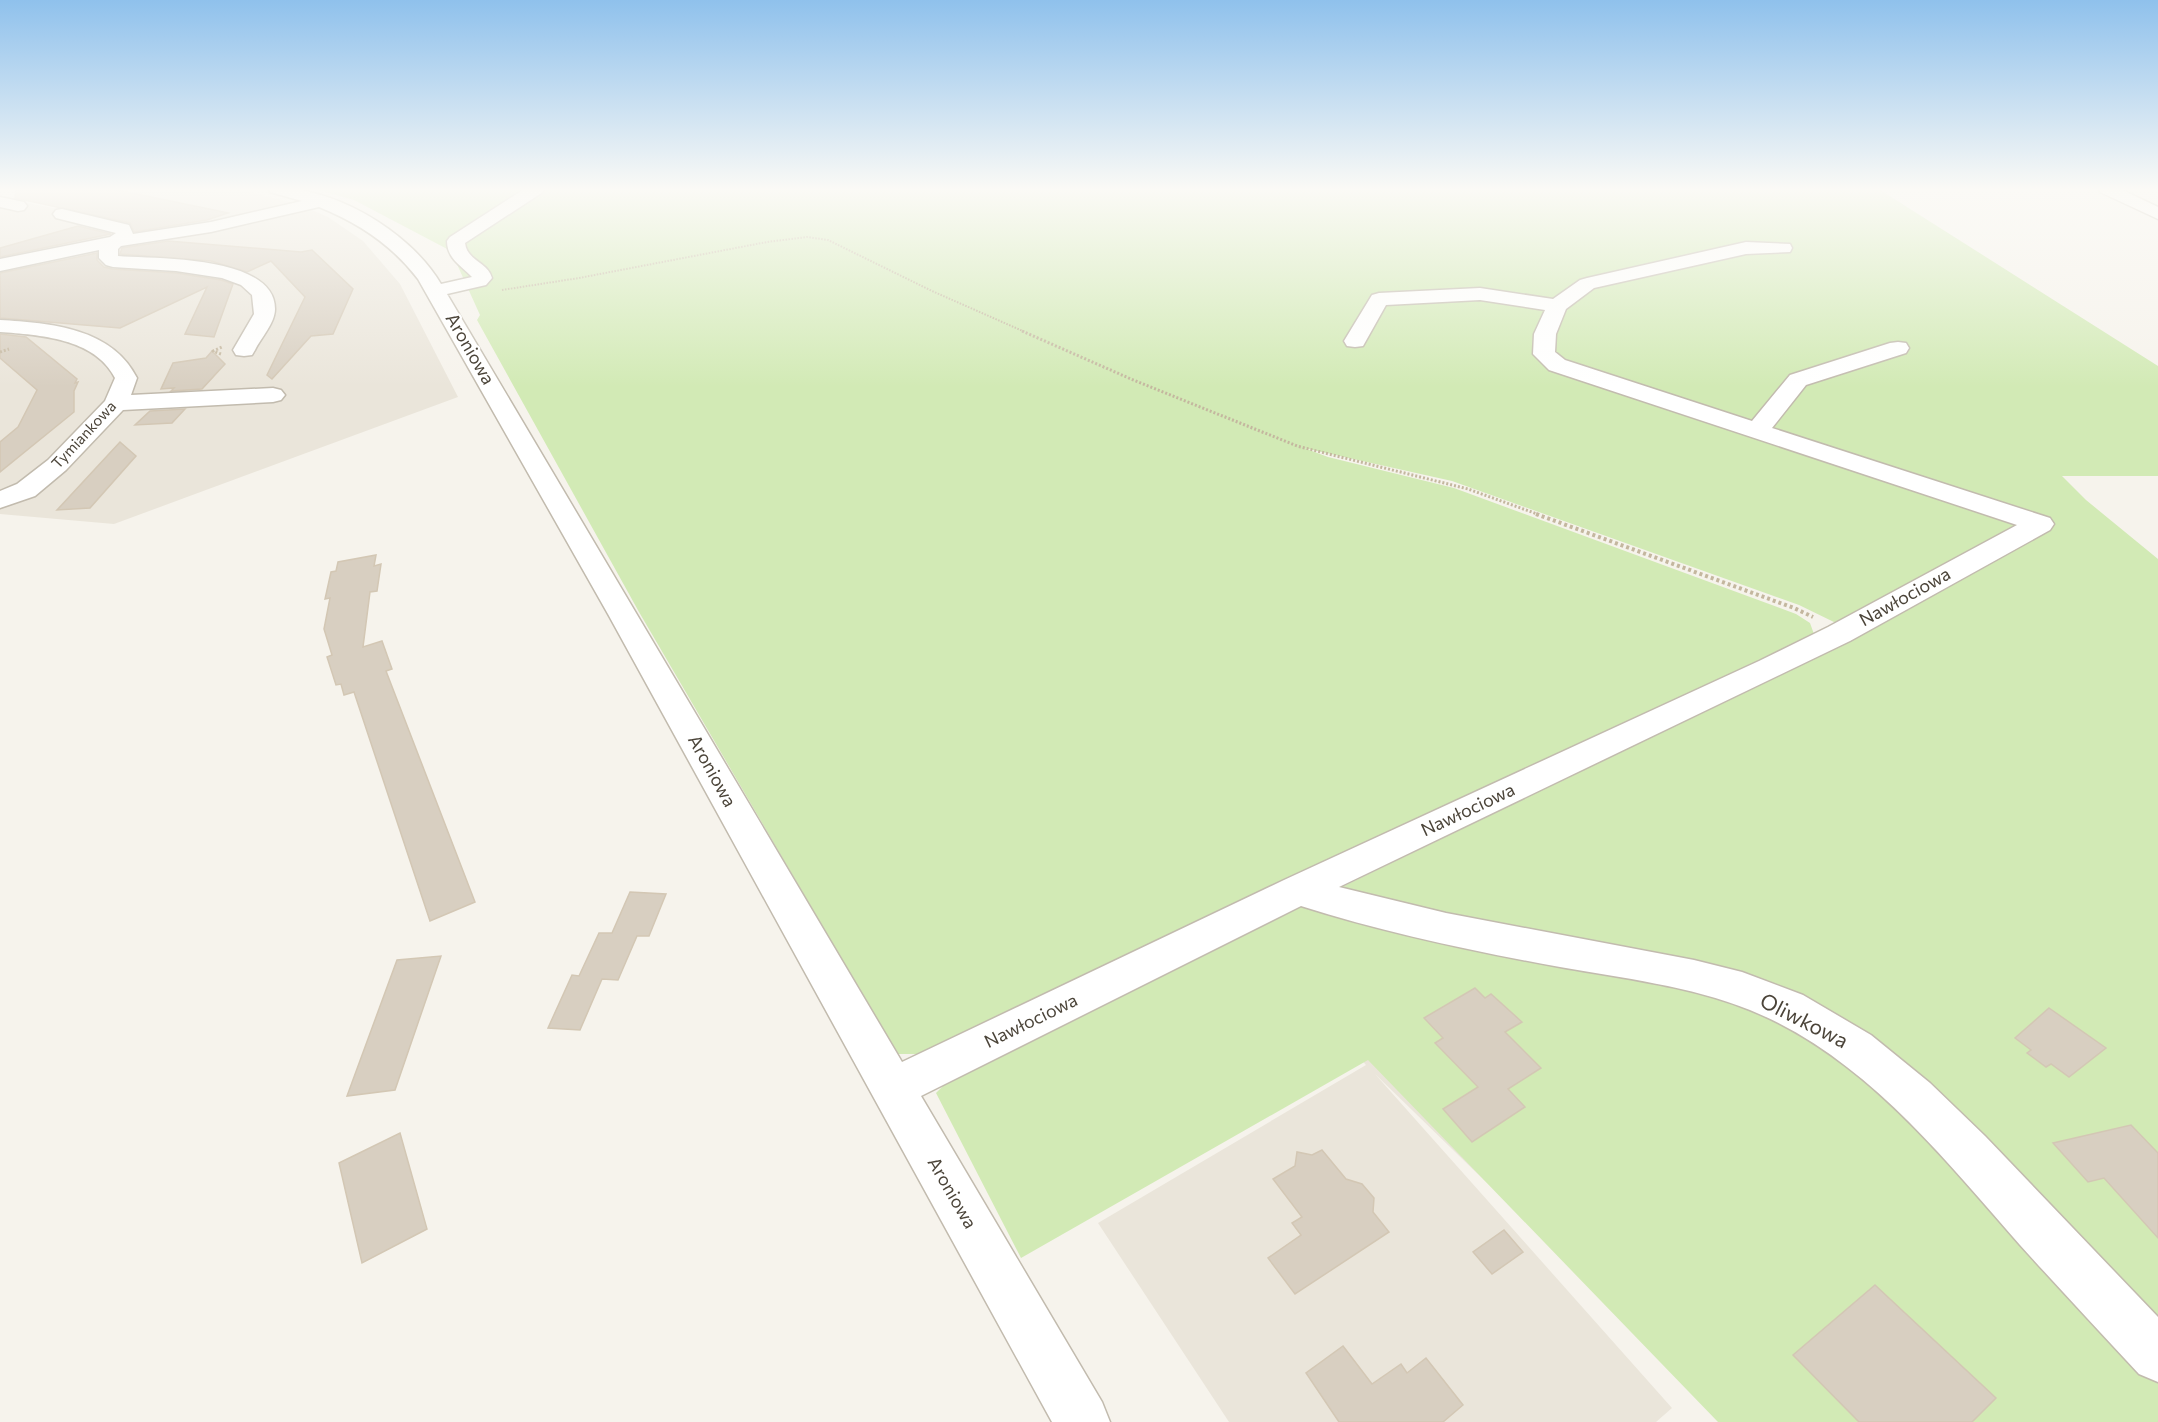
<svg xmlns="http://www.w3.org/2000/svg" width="2158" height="1422" viewBox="0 0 2158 1422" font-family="Commissioner,sans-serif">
	<rect width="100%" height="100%" fill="#f6f3ec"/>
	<g fill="#eae5da">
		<polygon points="121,188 232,188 298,204 328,217 363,241 400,284 458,397 114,524 0,514 0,202 16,201 64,210"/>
		<polygon points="1256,940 1488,1184 1375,1074 1672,1408 1656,1422 1229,1422 1098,1223 1366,1065"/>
	</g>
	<polygon fill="#d2eab5" points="311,188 1877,188 2158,366 2158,476 2062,476 2086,500 2158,559 2158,1422 1718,1422 1368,1060 1021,1258 936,1093 954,1075 1709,709 1838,624 1799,605 1452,481 1304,448 1328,457 1454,488 1796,614 1810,623 1815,637 931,1054 897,1054 639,612 477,320 480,315 451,251 354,200"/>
	<g fill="#d8cfc1" stroke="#d3c7b4" stroke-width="1.5">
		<polygon points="16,188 108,188 228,213 207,220 134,232 130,223 15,198"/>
		<polygon points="78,226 111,234 0,257 0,248"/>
		<polygon points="168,241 301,252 312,250 353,289 333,334 311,336 272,379 267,375 305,297 271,261 247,272 211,261 120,254 122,248"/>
		<polygon points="97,253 97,260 104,267 112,269 176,273 221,280 233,284 214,337 185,334 207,287 120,328 0,318 0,273"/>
		<polygon points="0,334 26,337 77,379 75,383 78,382 74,391 74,412 0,472 0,442 18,427 37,390 0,358"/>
		<polygon points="212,351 225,364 202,389 171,391 174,388 161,389 173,363 206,358"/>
		<polygon points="185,409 172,423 135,425 150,411"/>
		<polygon points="120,442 136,456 90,508 57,510"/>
		<polygon points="376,555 374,566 381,564 377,591 370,592 363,647 382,641 392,669 386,671 475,902 430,921 354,692 344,695 341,684 336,685 327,657 332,655 324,629 330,598 325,599 331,572 336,571 338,562"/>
		<polygon points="630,892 666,894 649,936 637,936 618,980 602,979 580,1030 548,1028 572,975 579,976 599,933 612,933"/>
		<polygon points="441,956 395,1090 347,1096 397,960"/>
		<polygon points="1475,988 1485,998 1491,994 1522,1022 1505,1032 1541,1068 1508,1089 1525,1107 1472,1142 1443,1109 1478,1087 1435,1043 1443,1038 1424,1018"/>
		<polygon points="2049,1008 2106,1048 2069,1077 2051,1064 2046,1067 2027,1053 2031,1050 2015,1038"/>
		<polygon points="2131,1125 2158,1153 2158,1238 2104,1178 2088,1182 2053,1143"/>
		<polygon points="400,1133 427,1229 362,1263 339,1163"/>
		<polygon points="1322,1150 1346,1179 1362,1184 1374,1198 1373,1212 1389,1232 1295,1294 1268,1258 1301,1235 1292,1223 1302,1217 1273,1179 1295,1166 1297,1152 1312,1155"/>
		<polygon points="1504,1230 1523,1252 1492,1274 1473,1252"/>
		<polygon points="1875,1285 1996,1398 1972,1422 1859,1422 1793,1355"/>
		<polygon points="1343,1346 1372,1384 1401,1364 1407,1373 1426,1358 1463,1405 1443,1422 1339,1422 1306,1373"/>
	</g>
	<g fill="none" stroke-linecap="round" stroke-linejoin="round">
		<g stroke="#c2bbae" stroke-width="3">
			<g id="minor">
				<path d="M268 188C330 184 409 230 441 284L472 277C462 266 447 259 447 241L450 237 526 188H545L543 192 465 243C467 261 488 262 492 278L486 285 447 294 902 1062 1284 880 1759 661 1828 627 2017 525 1549 370 1533 354 1534 334 1545 310 1480 300 1386 305 1363 346 1355 347 1347 346 1344 341 1372 295 1379 293 1480 288 1553 299 1580 280 1587 278 1746 242 1790 244 1792 248 1790 252 1746 254 1594 288 1566 309 1556 334 1555 352 1565 360 1752 421 1790 375 1890 343 1898 342 1906 343 1909 348 1906 353 1806 385 1772 428 2050 518 2054 524 2050 530 1850 641 1339 887 1446 913 1694 960 1742 972 1803 995 1871 1035 1930 1083 1985 1136 2158 1317V1382L2139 1374C2099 1331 2059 1288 2020 1245 1942 1156 1863 1056 1750 1010 1690 986 1622 978 1560 967 1472 951 1386 933 1301 906L921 1096 1102 1402 1110 1422H1052L608 614 418 279C392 245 359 223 319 207L211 232 121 246 118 249V256C155 259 275 255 275 309 275 323 261 338 255 350L252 355 244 356 236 355 233 350 254 314 252 295 241 285 222 278 176 271 113 267 106 265 99 258V250L0 271V259L110 237 116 233 56 218 53 214 56 210 62 209 129 225 133 234 211 222 302 201 270 192Z"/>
				<polygon points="2098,188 2118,188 2158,207 2158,219 2100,192"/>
				<polygon points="0,197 24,202 27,206 24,210 18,211 0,207"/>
				<path d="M0 320C51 323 112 328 137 378L131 395 273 388 281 390 285 395 281 400 273 402 123 410 66 470 35 496 0 508V491L17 484 48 460 105 401 115 378C95 338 39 335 0 332Z"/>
			</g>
		</g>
		<polyline stroke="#c4b79f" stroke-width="2" stroke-dasharray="1.5 1.5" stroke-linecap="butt" points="502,290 579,278 767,242 807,237 828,240 932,291 1025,332"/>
		<g stroke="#c4b79f" stroke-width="3" stroke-dasharray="2 2" stroke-linecap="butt">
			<polyline points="1022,331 1131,379 1297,446 1468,489 1540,515"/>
			<polyline points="0,352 9,349"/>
			<polyline points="221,354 213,351 222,347"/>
		</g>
		<polyline stroke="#c4b79f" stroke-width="4" stroke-dasharray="3 3" stroke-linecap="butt" points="1536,514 1794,608 1813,617"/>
		<use href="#minor" fill="#fff" fill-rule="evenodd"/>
	</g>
	<linearGradient id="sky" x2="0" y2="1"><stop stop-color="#8fc1ec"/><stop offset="0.49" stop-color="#fbfaf6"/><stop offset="1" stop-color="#fbfaf6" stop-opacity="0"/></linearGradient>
	<rect width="2158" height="387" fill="url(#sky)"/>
	<g text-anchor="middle" stroke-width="4.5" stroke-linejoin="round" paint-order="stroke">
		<g font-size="15" fill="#4b4439" stroke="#fff">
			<text transform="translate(84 435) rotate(-47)" y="5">Tymiankowa</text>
		</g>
		<g font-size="18" fill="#4b4439" stroke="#fff">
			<text transform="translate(470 349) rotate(60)" y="6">Aroniowa</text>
			<text transform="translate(1905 597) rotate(-29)" y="6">Nawłociowa</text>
			<text transform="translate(712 771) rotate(61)" y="6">Aroniowa</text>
			<text transform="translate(1468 810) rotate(-25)" y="6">Nawłociowa</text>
			<text transform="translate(1031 1021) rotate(-26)" y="6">Nawłociowa</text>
			<text transform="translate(952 1193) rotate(60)" y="6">Aroniowa</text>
		</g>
		<g font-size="21" fill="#4b4439" stroke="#fff">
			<text transform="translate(1804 1021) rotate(27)" y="7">Oliwkowa</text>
		</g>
	</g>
</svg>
